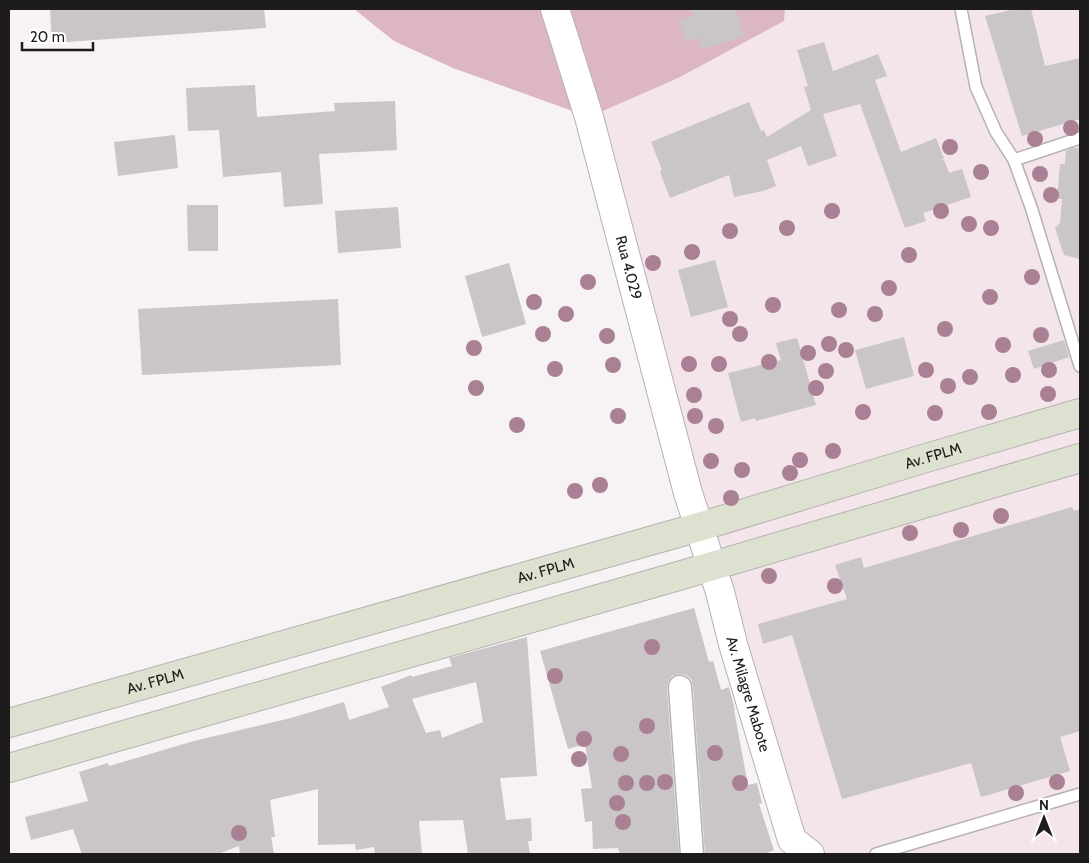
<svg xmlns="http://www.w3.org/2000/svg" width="1089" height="863" viewBox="0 0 1089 863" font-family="Cabin,sans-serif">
	<rect width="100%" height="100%" fill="#f7f2f4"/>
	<polygon fill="#f3e5ea" points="560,9 1080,9 1080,854 810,854 792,840"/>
	<polygon fill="#ddb6c4" points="354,9 785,9 784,21 678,78 589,117 453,68 394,41"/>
	<g fill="#cac5c6" fill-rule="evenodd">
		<polygon points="50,9 264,9 266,28 52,43"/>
		<polygon points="691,9 736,9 744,37 702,49 699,38 685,42 679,20 693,16"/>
		<polygon points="1015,9 1031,9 1045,66 1080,58 1080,119 1022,136 985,16"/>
		<polygon points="824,42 833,71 878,54 887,76 875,80 901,152 936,138 944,159 940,160 944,160 949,173 962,169 971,197 923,213 926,221 905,228 860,104 823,114 837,156 808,166 801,146 767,160 776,186 763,191 734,197 729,175 670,198 660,172 662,170 651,142 749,102 761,131 764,130 767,137 811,110 804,87 808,86 797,50"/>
		<polygon points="255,85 257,117 335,111 334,103 395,101 397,150 319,154 323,204 284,207 281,172 223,177 219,130 188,131 186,88"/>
		<polygon points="175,135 178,168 118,176 114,142"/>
		<polygon points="1073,148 1080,148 1080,259 1064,255 1055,228 1060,223 1062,199 1057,199 1060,164 1065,164 1066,151"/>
		<polygon points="187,205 218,205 218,251 188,251"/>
		<polygon points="398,207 401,248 338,253 335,211"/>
		<polygon points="715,260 728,307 691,317 678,270"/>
		<polygon points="509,263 526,324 482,337 465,276"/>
		<polygon points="338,299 341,365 142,375 138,309"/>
		<polygon points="904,337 914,376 866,389 855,350"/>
		<polygon points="797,338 816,405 756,421 755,418 741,422 728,373 781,360 776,343"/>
		<polygon points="1064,340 1069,357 1034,369 1028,351"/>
		<polygon points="1072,507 1074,511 1080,509 1080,731 1060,737 1070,771 981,797 971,763 842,799 792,635 763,644 758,624 847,599 835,565 861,557 864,568"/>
		<polygon points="694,608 709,662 713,661 721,690 729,687 735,710 734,710 748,785 757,783 762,803 759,804 774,850 764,854 705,854 693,686 691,679 686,675 680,674 672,676 668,682 667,688 679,854 620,854 618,848 593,849 592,821 585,822 581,789 592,788 585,744 568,749 540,651"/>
		<path d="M527 637 537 776 500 778 506 820 531 818 532 841H528L530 854H468L463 820 419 821 422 854H375L374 847 356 850 355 844 318 845V789L270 800 275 837H271L274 854H240L239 846 218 854H82L73 829 31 840 25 817 88 801 79 772 108 763 109 766 194 741 291 718 344 702 349 720 389 707 381 687 411 675 412 677 452 666 449 658ZM476 682 483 722 442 738 440 730 426 733 412 699Z"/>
	</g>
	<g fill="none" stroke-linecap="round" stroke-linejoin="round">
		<g stroke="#b6b1b3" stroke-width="14">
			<g id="service">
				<polyline points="961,9 976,87 996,132 1014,160 1031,207 1080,366"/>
				<polyline points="1014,160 1080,138"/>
				<polyline points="876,854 1080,794"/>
			</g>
		</g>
		<g stroke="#b6b1b3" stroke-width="25">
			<polyline id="minor" points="680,687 692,854"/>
		</g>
		<g stroke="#b6b1b3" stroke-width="30">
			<g id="tertiary">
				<path id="s1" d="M555 9 589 117 688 493 720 592 733 644 792 840 810 854"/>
			</g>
		</g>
		<g stroke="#b6b1b3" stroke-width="30">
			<g id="secondary">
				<path id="s2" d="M9 723 699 527 926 458 1080 413"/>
				<polyline points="9,768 675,577 1080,458"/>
			</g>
		</g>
		<use href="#service" stroke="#fff" stroke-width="11"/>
		<use href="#minor" stroke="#fff" stroke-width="22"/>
		<use href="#tertiary" stroke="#fff" stroke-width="28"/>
		<use href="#secondary" stroke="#dce2cf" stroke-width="28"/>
	</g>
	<g fill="#aa8194">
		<circle cx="1071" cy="128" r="8"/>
		<circle cx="1035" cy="139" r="8"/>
		<circle cx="950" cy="147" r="8"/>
		<circle cx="981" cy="172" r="8"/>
		<circle cx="1040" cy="174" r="8"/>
		<circle cx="1051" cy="195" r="8"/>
		<circle cx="832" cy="211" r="8"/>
		<circle cx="941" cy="211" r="8"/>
		<circle cx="969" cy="224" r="8"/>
		<circle cx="787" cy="228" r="8"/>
		<circle cx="991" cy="228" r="8"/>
		<circle cx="730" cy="231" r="8"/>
		<circle cx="692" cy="252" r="8"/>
		<circle cx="909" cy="255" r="8"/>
		<circle cx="653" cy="263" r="8"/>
		<circle cx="1032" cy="277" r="8"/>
		<circle cx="588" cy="282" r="8"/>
		<circle cx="889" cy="288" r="8"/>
		<circle cx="990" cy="297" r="8"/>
		<circle cx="534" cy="302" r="8"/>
		<circle cx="773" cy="305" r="8"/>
		<circle cx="839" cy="310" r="8"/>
		<circle cx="566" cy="314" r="8"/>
		<circle cx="875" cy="314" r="8"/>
		<circle cx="730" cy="319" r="8"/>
		<circle cx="945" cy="329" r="8"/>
		<circle cx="543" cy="334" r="8"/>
		<circle cx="740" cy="334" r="8"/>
		<circle cx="1041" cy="335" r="8"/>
		<circle cx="607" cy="336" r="8"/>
		<circle cx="829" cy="344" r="8"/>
		<circle cx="1003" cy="345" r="8"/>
		<circle cx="474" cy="348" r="8"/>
		<circle cx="846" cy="350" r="8"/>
		<circle cx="808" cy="353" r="8"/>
		<circle cx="769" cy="362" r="8"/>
		<circle cx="689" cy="364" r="8"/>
		<circle cx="719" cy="364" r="8"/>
		<circle cx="613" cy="365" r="8"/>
		<circle cx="555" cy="369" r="8"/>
		<circle cx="926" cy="370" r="8"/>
		<circle cx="1049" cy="370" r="8"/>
		<circle cx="826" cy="371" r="8"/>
		<circle cx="1013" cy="375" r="8"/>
		<circle cx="970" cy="377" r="8"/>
		<circle cx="948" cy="386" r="8"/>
		<circle cx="476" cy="388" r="8"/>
		<circle cx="816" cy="388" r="8"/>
		<circle cx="1048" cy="394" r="8"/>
		<circle cx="694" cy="395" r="8"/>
		<circle cx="863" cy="412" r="8"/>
		<circle cx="989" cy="412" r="8"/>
		<circle cx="935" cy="413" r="8"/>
		<circle cx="618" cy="416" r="8"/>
		<circle cx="695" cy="416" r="8"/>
		<circle cx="517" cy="425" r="8"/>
		<circle cx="716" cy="426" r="8"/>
		<circle cx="833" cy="451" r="8"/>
		<circle cx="800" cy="460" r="8"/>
		<circle cx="711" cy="461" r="8"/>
		<circle cx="742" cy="470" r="8"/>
		<circle cx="790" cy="473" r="8"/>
		<circle cx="600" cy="485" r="8"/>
		<circle cx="575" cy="491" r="8"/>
		<circle cx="731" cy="498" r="8"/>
		<circle cx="1001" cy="516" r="8"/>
		<circle cx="961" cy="530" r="8"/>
		<circle cx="910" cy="533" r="8"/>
		<circle cx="769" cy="576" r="8"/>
		<circle cx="835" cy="586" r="8"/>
		<circle cx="652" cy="647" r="8"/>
		<circle cx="555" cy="676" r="8"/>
		<circle cx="647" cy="726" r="8"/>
		<circle cx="584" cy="739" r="8"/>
		<circle cx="715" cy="753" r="8"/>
		<circle cx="621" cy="754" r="8"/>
		<circle cx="579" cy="759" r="8"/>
		<circle cx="665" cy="782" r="8"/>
		<circle cx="1057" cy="782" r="8"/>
		<circle cx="626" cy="783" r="8"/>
		<circle cx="647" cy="783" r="8"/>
		<circle cx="740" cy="783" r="8"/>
		<circle cx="1016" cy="793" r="8"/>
		<circle cx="617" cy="803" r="8"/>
		<circle cx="623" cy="822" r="8"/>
		<circle cx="239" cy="833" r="8"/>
	</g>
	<g text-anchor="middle" stroke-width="4" stroke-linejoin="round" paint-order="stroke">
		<g font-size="15" fill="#1d1b1b" stroke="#fff">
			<text dy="5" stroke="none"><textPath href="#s1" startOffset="269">Rua 4.029</textPath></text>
			<text dy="5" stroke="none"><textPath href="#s2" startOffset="962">Av. FPLM</textPath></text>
			<text dy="5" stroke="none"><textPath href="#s2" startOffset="558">Av. FPLM</textPath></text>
			<text dy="5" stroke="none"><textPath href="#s2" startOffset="152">Av. FPLM</textPath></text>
			<text dy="5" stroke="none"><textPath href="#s1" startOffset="712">Av. Milagre Mabote</textPath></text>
		</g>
	</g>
	<rect width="1089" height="863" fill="none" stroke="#1d1b1b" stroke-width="20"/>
	<g transform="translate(1044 818)" stroke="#ffffff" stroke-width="4" paint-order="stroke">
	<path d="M0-4L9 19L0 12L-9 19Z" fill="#1d1b1b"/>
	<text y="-8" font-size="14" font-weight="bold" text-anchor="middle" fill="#1d1b1b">N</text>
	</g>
	<path d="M22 42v8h71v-8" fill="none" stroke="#1d1b1b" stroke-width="2.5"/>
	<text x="30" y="42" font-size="15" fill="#1d1b1b" stroke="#ffffff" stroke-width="4" paint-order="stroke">20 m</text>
</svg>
